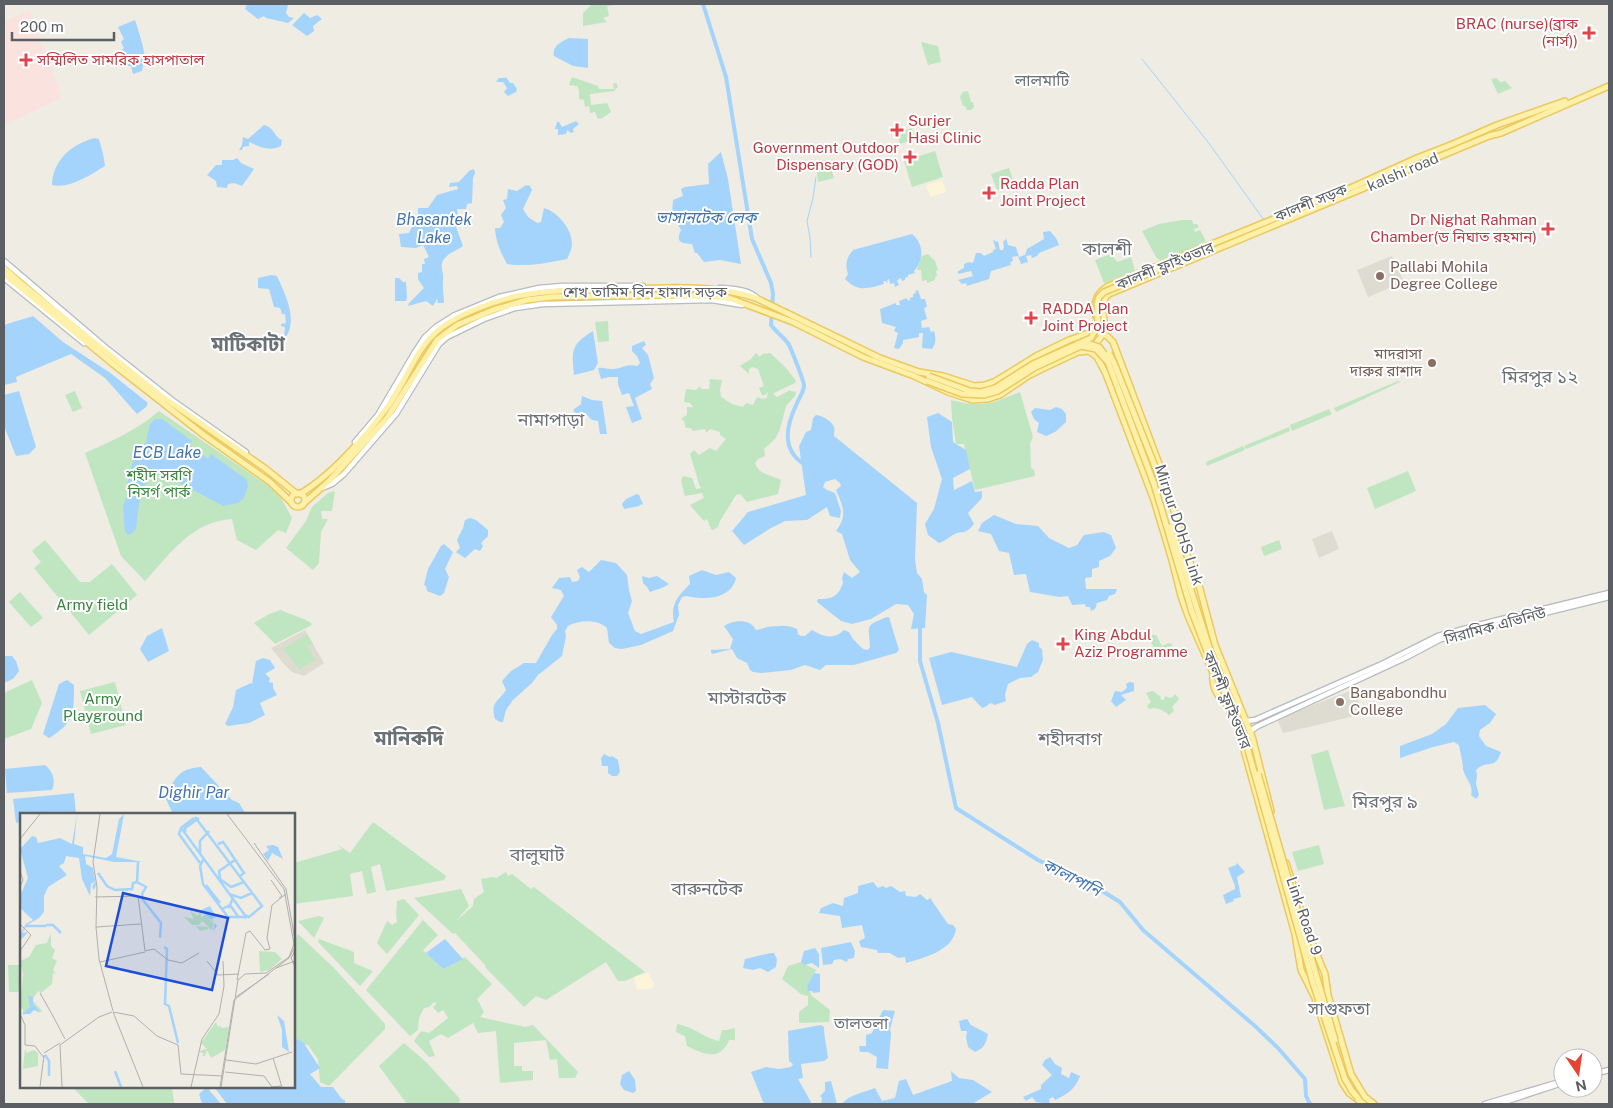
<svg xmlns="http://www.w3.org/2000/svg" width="1613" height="1108" viewBox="0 0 1613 1108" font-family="'Public Sans','Noto Sans Bengali',sans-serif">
	<rect width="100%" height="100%" fill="#eeece3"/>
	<g fill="#fdf5d9">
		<polygon points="942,180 946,192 930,197 926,185"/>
		<polygon points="648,973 654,983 653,988 637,990 634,977"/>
	</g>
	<g fill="#dedbd1">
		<polygon points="1392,256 1404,282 1368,297 1357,270"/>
		<polygon points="1332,531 1339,549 1319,558 1312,539"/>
		<polygon points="305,630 324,663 304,676 292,672 283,663 271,648"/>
		<polygon points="1355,689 1363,714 1283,733 1277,719"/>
	</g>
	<polygon fill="#fae3df" points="30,10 62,98 4,125 4,22"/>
	<g fill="#c0e5c1">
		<polygon points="592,4 613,4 613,5 607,6 609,16 603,18 607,22 583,26 583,13"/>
		<polygon points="921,42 938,46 941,62 928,65"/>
		<polygon points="572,77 598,86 599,89 614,89 613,84 616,83 618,87 614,90 615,91 590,94 591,105 607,103 611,112 602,118 598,119 595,112 590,113 589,106 585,107 584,100 579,99 579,90 577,86 569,85"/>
		<polygon points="1497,78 1500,82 1505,81 1512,88 1498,94 1491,79"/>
		<polygon points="968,91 971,102 973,102 974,107 971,110 967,110 965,106 963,106 960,97 963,92"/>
		<polygon points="912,128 915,139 900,144 897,133"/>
		<polygon points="935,151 943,177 912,187 904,161"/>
		<polygon points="829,162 834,178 818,182 817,173 819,172 821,163"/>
		<polygon points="1009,168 1013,180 1015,180 1017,184 997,190 991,174"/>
		<polygon points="1182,220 1192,220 1193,224 1197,224 1199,227 1194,229 1195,232 1200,230 1206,241 1201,243 1201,246 1162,262 1156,257 1142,231 1159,224"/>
		<polygon points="928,254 935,261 938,270 936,271 937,276 935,277 935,280 927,283 927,280 922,281 921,270 917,270 922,256"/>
		<polygon points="1111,254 1117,262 1131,257 1135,271 1104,283 1095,260"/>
		<polygon points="608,321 609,341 598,342 595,322"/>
		<path d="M756 353 760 357 762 354 770 353 786 368 796 381 795 383 774 393V395L777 397 790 390V391L796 392 795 396 786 406 780 429 775 439 764 449 765 456 758 459 755 463C759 475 771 475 781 480L778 494 747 502 740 494 736 495 720 521 718 527 713 530 711 529 707 519 704 521 690 505 704 498 702 493 685 496 681 481 683 476 692 478 696 489 702 488 700 487 690 454 694 450 699 455 710 448 716 451 726 439 720 435V432L710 429 706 433 705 429 693 431 691 428H686L684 421 681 419 687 415V407H693L690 403 684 402 686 389 696 390 700 386 701 389H709L710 379 722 380 720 390 721 397 732 404 743 407 746 403 753 405 757 397 762 399 767 398 768 392 765 395H762L759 388 764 386 758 369 752 367 749 369V374L740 366 751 359Z"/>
		<polygon points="1398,381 1400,382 1336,412 1334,408"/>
		<polygon points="75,391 82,408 73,412 65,395"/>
		<path d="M1020 392 1033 437 1030 443 1031 468 1034 470 1035 476 975 490 964 444H956L952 418 951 400C983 408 991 404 1020 392Z"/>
		<polygon points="1329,409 1332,414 1292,431 1290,425"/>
		<path d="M159 411 267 485 281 498 292 518 286 533 278 530 256 550 237 540 232 519C192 521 170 554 145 581L121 556 85 453C112 441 137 430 159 411Z"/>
		<polygon points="1289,427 1290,431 1246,449 1244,446"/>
		<polygon points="1243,446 1245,450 1207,466 1206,462"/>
		<polygon points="1408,471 1416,491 1375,509 1367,488"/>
		<polygon points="335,491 332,511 321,511 322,519 328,519 321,532 319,563 313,570 286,548 306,521 312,507 328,493"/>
		<polygon points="45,540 80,582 90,582 112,564 137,595 89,635 34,568 41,562 32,551"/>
		<polygon points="1279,540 1282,549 1264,556 1261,547"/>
		<polygon points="20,592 43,618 31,627 9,602"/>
		<path d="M281 610C288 614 308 619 312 624L310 626 275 644 254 623 269 614Z"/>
		<polygon points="307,634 313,644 308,646 305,643 315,660 300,669 283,649"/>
		<polygon points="1150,635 1156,635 1162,646 1169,643 1173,645 1156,653 1149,637"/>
		<polygon points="32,680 42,703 31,729 4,739 4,693"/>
		<polygon points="115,682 126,725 91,734 80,691"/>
		<path d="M1153 691 1159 696 1160 695 1161 700 1165 699 1164 698 1166 696 1169 698 1173 697 1175 694 1179 699 1172 707 1174 711 1169 715C1163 710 1156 707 1149 709L1147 706 1151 702 1146 693Z"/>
		<polygon points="1328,750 1345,806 1324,810 1311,755"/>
		<polygon points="373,822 446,876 444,880 386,891 380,864 371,867 376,892 367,894 362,871 350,874 353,896 294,904 294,863 342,849 335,843 350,853"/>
		<polygon points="1319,845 1324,864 1298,871 1292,852"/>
		<polygon points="506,872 508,876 512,874 531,889 534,887 645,972 625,981 618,981 606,962 546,1000 536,996 524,1007 485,967 486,966 455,933 453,934 414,898 461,889 469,906 455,922 473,906 474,899 484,892 481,879 493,877 496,878"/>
		<polygon points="404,899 419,915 387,954 377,943 387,921 392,925 397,922 396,915 397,901"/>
		<polygon points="319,916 324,918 314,938 298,921"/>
		<polygon points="423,920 438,935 423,950 443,969 465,957 492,984 477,999 484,1012 480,1017 525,1027 533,1025 578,1072 575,1078 559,1078 557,1059 550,1060 546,1040 514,1043 514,1066 522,1066 522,1071 533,1071 533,1080 500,1083 496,1031 478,1033 473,1023 448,1038 441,1034 429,1041 435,1056 429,1057 414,1041 421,1031 429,1033 448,1018 443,1010 438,1013 433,1007 437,1003 434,1002 429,1007 424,1008 419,1018 418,1030 410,1036 366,990"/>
		<polygon points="298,934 334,968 385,1024 385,1029 329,1086 320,1082 318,1059 308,1045 294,1043 294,941"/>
		<polygon points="319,939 354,952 354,963 373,971 360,986 318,942"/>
		<polygon points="801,962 816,970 807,986 812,996 830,1010 829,1022 799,1023 799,1012 808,1005 808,996 801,994 782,979 788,966"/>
		<polygon points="8,965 21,965 21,992 9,992"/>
		<path d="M677 1024C695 1027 703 1038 719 1041L722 1030H727L735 1028V1040H729C721 1061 704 1055 687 1046L685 1036 676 1032Z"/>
		<polygon points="404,1043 426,1062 460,1099 459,1103 407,1104 379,1066"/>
		<polygon points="72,1087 172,1087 174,1104 89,1104"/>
	</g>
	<g fill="#a4d4fc">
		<polygon points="247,4 286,4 288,5 286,13 289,17 294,18 288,23 266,18 264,16 258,19 245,9"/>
		<polygon points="304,13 310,18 317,15 322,19 313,26 314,31 307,36 292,25"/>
		<path d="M135 20C140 35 144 48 146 64L143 65 142 71 133 74 131 66H127L117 54 124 48 121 42 124 39 118 27Z"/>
		<path d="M569 38 588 39V68L573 66 554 56C552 46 561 42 569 38Z"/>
		<polygon points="506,77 510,83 513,83 517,89 516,92 508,96 504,92 507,88 503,82 496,82 499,78 504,78"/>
		<polygon points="559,122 562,127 576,121 579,124 573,129 574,132 571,133 567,130 566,134 558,135 558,129 555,129 557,122"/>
		<path d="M264 125C274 127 274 137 282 140L281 146C270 152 260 147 249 142V146L243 147 242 150H239L242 145 243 137 248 139Z"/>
		<path d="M94 138 99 139 103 154 105 166C90 175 70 189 52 185 53 160 71 145 94 138Z"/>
		<path d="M721 152 728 179 741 264 720 260 704 262 697 253H695L692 244C682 243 675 243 681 230L672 214 673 200 683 196 681 189 685 187 709 184 708 164Z"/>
		<polygon points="237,158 241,163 254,169 242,186 234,183 228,184 227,188 217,187 216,181 207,175 216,165 221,165 222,164 222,160 233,160"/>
		<path d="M474 169 475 173 473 178 472 203 467 204 466 209H457L458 215 461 222 456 227 463 246C458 250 450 252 446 257 438 264 444 271 443 279 442 287 444 295 444 303H437L438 301 437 299 433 306 426 301 408 306 409 303 424 288 418 279V273L422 272V264H425L424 259 429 257 423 245 416 248 401 247 399 234 409 233 418 214V208H428L437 195 458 189 457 186 449 187 450 183 459 182 469 171Z"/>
		<path d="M526 185 530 186 532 190 523 209 528 217 537 223 541 222 544 208C558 212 572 229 572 244 572 249 569 255 567 259 545 263 530 267 507 264 500 251 496 242 495 228H500L504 222 501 215 506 208 503 200 507 199 508 189 517 191Z"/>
		<polygon points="1050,231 1056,238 1059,245 1039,253 1037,256 1032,258 1031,255 1026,256 1028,262 1021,264 1018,256 1012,257 1013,261 1010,262 1011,265 991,271 989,279 967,286 966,283 962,284 958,280 973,276 971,271 958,274 958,271 964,268 964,264 969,262 973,263 976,253 981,253 984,256 993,252 993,250 996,249 993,240 998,242 1000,250 1003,250 1004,247 1003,242 1006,239 1005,235 1008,245 1016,247 1019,257 1025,255 1027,249 1044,239 1043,232"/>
		<path d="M912 234C923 242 925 260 914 271L915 273 908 275V277L905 278V280L902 281 901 278 899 279 897 281 899 285 895 287 894 283 890 284 889 279 887 280 888 283 885 281H883L884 284C868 288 859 293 845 279L848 274C845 264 846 259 853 250Z"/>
		<path d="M271 275 277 276C285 294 298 319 286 337H284L285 327 281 326V324L286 323 285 314H282L280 308 274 307 269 289 258 288V278Z"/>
		<polygon points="395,278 399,278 403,282 406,282 407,298 406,301 395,301"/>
		<path d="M918 290 921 299H925L927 307 924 308 927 319 921 321 922 328 929 327 931 332 934 331C936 337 936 344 932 349L922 348 923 333H919V337L903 340V343L899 349 894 348 898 333 894 331 896 327 882 323 880 309 896 303V305H900L899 301 907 298 908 301 910 300V298L913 297V294L916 293 915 291Z"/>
		<polygon points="33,316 63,342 109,372 148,403 146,407 137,414 105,378 71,354 16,377 17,382 4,385 4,325"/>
		<path d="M593 331 598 363 594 370 574 375C572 351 570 345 593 331Z"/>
		<path d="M644 341 646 345 642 348 648 355 654 378 650 384 652 389 635 398 642 419 632 423 626 407 634 406 629 393 622 395 618 384V377H609L601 379 598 368C603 367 606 369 611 369 622 369 626 363 637 366L640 363 637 356 632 351V346Z"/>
		<polygon points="19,391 36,447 29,454 16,456 4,426 4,395"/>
		<polygon points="582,396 592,400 602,401 607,434 600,434 598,421 592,420 587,415 580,418 573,410 581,404"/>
		<polygon points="1056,407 1062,409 1066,414 1066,422 1055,432 1046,436 1037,432 1039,423 1034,419 1031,412 1035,408 1050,410"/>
		<path d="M938 413 952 422 953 442 966 450 970 469 953 478 954 490 972 481 975 492 982 491V498L968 513 974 524C963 537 964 529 953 535 948 538 945 541 939 543L928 535 925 524 934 509 942 479 931 447 927 417Z"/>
		<path d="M816 415C821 415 832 421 834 427 835 430 834 433 834 436L917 503 915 560 917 573 922 579 924 592 927 595 925 628 911 629 914 614 908 605 896 604 871 619 852 624 841 621 817 602 818 599C832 599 838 597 843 583L842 578 844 572 852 578 860 572 850 560 842 534 836 531C848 515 843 507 836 490L841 486 840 483 835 479 825 482 823 487 827 490 835 493 841 511 840 518 830 516 827 507 807 520 785 521 771 528 744 545 732 531 748 512 806 495 799 446 806 432 811 430 813 418Z"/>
		<path d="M155 419H162L192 441 189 445 201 456 203 455 208 459 211 454 247 480 248 486 244 498 238 503 223 506 167 476C138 468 139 511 136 529L132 533 128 535 125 532 123 506 129 492 128 478 132 464 146 442 150 424Z"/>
		<polygon points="637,494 639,495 643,504 640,505 639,506 624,509 622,504 626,499"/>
		<polygon points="994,515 1016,524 1038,526 1049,538 1069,548 1077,545 1084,535 1104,532 1111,535 1116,548 1110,556 1099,561 1099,567 1092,569 1092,577 1085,578 1086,589 1117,589 1115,594 1109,596 1107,600 1097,603 1095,609 1091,611 1090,607 1086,607 1085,604 1072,605 1068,596 1060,597 1030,592 1026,574 1014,575 1009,553 999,551 991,534 978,531 982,523"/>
		<polygon points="470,518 476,520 488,530 488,536 481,543 483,546 480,551 475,549 465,558 456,552 460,548 457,540 463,528 465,520"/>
		<polygon points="444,544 453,552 445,569 449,577 444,593 440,596 427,591 426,586 424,585 428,569 441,546"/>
		<path d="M601 560 616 563 627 575 629 590 632 601 628 613 635 631 641 634 674 622C670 604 678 596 690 584L689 576 702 570 716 575 729 572 736 578C731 600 704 600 686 596L682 597 678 605 679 615 673 631 641 645 622 649 615 648 609 643 607 628C597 619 579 620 568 626L565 631 566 636 562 656 538 675 532 683 513 700 506 710 503 722H500L495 719C490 702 498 702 506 690L502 681 511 671 524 663H536L552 635 557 629V625L551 617 564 596 561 590 552 588 559 578 570 577 572 582 578 581 580 577 577 570 582 567 589 572Z"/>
		<polygon points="642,576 649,578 657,576 669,584 664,587 650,592 647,587 643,583"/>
		<path d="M887 617H889L899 650 896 653 854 665H826L820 670 805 665 791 670 761 673 753 672 750 670 747 663 737 658 732 649 712 654 711 652V650L730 649 733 639 724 626C734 620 750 618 756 630 760 630 763 628 768 627 779 626 787 624 797 629L798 634 801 636H805L812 630C823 637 834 640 844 630L849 632 853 639 863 649 868 650 870 647C869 625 864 626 887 617Z"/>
		<polygon points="162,628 169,651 148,662 140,649 147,636"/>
		<polygon points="1032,640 1039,643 1039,647 1042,649 1043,660 1038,672 1031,677 1020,678 1008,684 1005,695 1006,701 995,705 990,703 987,706 982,708 972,697 942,705 929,658 951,652 1017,667 1027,644"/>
		<polygon points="4,656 12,656 16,661 19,671 13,679 4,683"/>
		<polygon points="263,658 270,660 275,668 265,674 270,678 269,682 273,683 273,688 277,695 260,703 265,715 249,723 228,726 225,724 233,707 236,690 251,683 252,684 256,661"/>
		<path d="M67 680 74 685C74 712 74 723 49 738L43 734 59 684Z"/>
		<polygon points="1129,682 1134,683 1134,691 1121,695 1126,700 1116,707 1111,701 1115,691 1122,692 1127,688 1126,684"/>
		<path d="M1485 705 1496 714 1490 723 1480 730 1479 736 1486 746 1501 752C1495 771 1487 759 1476 770L1477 775 1476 784 1479 795 1476 799 1471 795C1474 785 1465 779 1463 769 1463 761 1460 753 1459 745L1454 742 1433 747 1400 758V746L1432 734 1446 724 1458 708Z"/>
		<polygon points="604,754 610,757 612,756 618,760 620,772 617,776 612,776 608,773 608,766 602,766 601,758"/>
		<path d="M45 765C53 771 56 781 52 790L7 793 5 769Z"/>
		<path d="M201 767 232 800 239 803 246 814H173L165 797C176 778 177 769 201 767Z"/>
		<polygon points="74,793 76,814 21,814 21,822 16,823 13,799"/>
		<polygon points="1237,863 1245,872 1237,877 1241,897 1233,899 1234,901 1226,904 1223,895 1235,889 1235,886 1228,868 1236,865"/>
		<path d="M873 882 878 888 883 886 886 888 891 886 900 892 905 891 906 896 916 897 920 894 927 900 931 898 932 901 948 924 953 925 956 929C953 951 923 958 906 963L905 957 898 958 890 953H878L877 950 861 947 859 941 865 938 862 925 842 928 840 916 819 913 821 908 833 903 843 906 844 898 858 893V886Z"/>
		<polygon points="445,939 463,959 443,969 426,953"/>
		<polygon points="851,942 855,951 854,958 848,959 847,962 840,959 834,960 832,964 823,965 821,948"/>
		<polygon points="815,948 819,954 819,968 812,963 804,965 801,962 804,951"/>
		<polygon points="771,953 774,953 777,959 776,967 768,972 760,968 753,970 743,968 745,959"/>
		<polygon points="814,973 820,974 820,992 813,993 812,991 807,991 808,988 807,986"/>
		<polygon points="883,1010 895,1011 890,1029 891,1034 888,1069 876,1068 877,1057 868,1052 860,1052 859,1046 866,1046 866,1035 872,1033"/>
		<path d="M967 1019 971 1025 988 1034C986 1044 984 1048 975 1052L968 1047 966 1038 967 1031H961L959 1021Z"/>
		<path d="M821 1025 824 1027C824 1038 827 1047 828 1058L824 1061 801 1064 803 1078 798 1079 811 1102 809 1104H764L751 1072 766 1067 779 1069 791 1067 793 1064 789 1061 788 1031Z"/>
		<polygon points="294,1038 303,1042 320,1068 310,1074 321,1087 333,1087 342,1099 345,1100 345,1104 227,1104 214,1087 294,1087"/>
		<path d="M1050 1057 1055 1064 1062 1068 1061 1074 1069 1078 1071 1072 1080 1076C1075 1089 1068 1094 1055 1100L1053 1097 1049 1099 1050 1104 1036 1102 1032 1097 1026 1101 1023 1097 1041 1089V1085L1052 1075 1042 1065 1045 1060Z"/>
		<polygon points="629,1071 635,1080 636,1091 633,1093 624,1090 620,1084 622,1075"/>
		<path d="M951 1071 959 1078 973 1080 992 1092 972 1104H842C848 1095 865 1092 875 1088L882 1101 895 1098 899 1081 906 1079 913 1095 952 1081Z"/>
		<polygon points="831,1081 837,1104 821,1104 822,1098 820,1096 825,1091 825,1082"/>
		<polygon points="207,1087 211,1088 209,1090 221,1104 202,1104 199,1094"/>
	</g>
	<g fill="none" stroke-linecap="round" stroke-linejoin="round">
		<g stroke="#a4d4fc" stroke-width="1">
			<polyline points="1142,59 1208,142 1264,220"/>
			<polyline points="811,257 810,238 807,221 813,198 816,177"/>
		</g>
		<g stroke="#a4d4fc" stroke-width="4">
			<path d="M703 4 726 77 752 239 771 283 773 294 771 325C776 332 786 339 789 345 792 351 803 379 804 385 804 392 800 396 797 403 787 424 780 449 804 464"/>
			<polyline points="920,624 920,661 938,723 956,808 1038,860 1097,888 1120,902 1143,930 1255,1026 1278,1048 1305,1079 1306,1096 1310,1104"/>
		</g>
		<g stroke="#b7babf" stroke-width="7">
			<g id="secondary">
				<polyline points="4,261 105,347 172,400 246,452"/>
				<polyline points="4,278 84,343"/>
				<path d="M720 288C733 289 749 289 758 299"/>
				<polyline points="355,442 378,415 415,352 425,337 436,327 455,315 499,297 539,288 562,286 643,286"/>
				<polyline points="322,488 332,484 344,474 396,414 439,344 447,337 484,319 515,308 543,304 712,300 742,305"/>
				<polyline points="1246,721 1255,720 1382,664 1438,636 1494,621 1609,593"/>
				<polyline points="1250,731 1258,726 1407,657 1441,639 1609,597"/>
				<polyline points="1593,1074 1609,1070"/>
				<polyline points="1485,1104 1563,1081"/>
				<polyline points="1498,1104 1562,1083"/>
			</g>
		</g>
		<g stroke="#edc85d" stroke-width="8">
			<g id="primary">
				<polyline points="4,268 23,285 160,395 266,469 297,494"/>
				<polyline points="4,274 113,364 205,436 270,482 291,502"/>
				<path d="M1096 316C1093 303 1096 294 1108 286L1355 186 1417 158 1453 144 1497 125 1565 101"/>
				<path d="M1092 346C1119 326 1091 310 1109 294L1489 136 1501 133 1609 86"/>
				<polyline points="1123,411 1133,435"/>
				<circle cx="298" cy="500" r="7"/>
				<path d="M300 494C332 475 363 439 386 409 404 386 413 354 435 333 454 315 492 302 517 296 547 290 578 290 608 290 653 288 716 283 758 299L880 358 919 372 943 376 974 386 985 385 996 381 1038 355 1069 340 1095 331 1107 336 1113 342 1164 477 1186 552 1200 589 1215 645 1252 736 1271 811"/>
				<polyline points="302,505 330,480 387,418 437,340 457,325 493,310 527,300 552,297 675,295 729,298 793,322 863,357 914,376 948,392 973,400 988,399 1000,395 1028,376 1042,369 1078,352 1089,351 1097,357 1106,374 1154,500 1172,560 1181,596 1188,616 1232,716"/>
				<path d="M1213 674C1212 683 1215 696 1225 701"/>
				<polyline points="1238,728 1295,934 1301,970 1315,998 1342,1082 1349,1093 1364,1104"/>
				<polyline points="1286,863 1308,933 1325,974 1328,995 1351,1074 1365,1097 1374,1104"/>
			</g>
		</g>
		<use href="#secondary" stroke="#fff" stroke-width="4.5"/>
		<use href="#primary" stroke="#fdf1a9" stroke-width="5"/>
		<g stroke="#edc85d" stroke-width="8" stroke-linecap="butt">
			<g id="primary-bridge">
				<polyline points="1084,342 1099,347 1109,360"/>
				<polyline points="1109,353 1114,363 1160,479"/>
				<polyline points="929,376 970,391 981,392 995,388 1033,364 1091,338 1098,325 1097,303 1099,297 1104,292 1203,251"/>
				<polyline points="927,381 962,394 984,395 998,391 1034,368 1081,346 1096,349 1108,362 1154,484 1192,612 1213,667 1244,736 1313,983 1345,1079 1352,1091 1358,1098"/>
				<polyline points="1171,527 1210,650"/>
				<polyline points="1258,774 1335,1040"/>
			</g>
		</g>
		<use href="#primary-bridge" stroke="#fdf1a9" stroke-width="5"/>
	</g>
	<g fill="#e0444e" stroke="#fff" stroke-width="2">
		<path d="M1586.5 25.5h5v5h5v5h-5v5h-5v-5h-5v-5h5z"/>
		<path d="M23.5 52.5h5v5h5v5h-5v5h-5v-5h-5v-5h5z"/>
		<path d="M894.5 122.5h5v5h5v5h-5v5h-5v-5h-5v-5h5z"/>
		<path d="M907.5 149.5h5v5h5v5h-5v5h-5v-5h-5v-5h5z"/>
		<path d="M986.5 185.5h5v5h5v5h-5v5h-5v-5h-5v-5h5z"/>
		<path d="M1545.5 221.5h5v5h5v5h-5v5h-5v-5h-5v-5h5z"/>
		<path d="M1028.5 310.5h5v5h5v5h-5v5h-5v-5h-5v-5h5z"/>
		<path d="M1060.5 636.5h5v5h5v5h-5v5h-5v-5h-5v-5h5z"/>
	</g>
	<g fill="#8d6e63" stroke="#fff" stroke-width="2">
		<circle cx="1380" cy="276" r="5"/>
		<circle cx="1432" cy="363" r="5"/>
		<circle cx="1340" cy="702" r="5"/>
	</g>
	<g text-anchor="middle" stroke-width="4" stroke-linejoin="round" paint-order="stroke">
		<g font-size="15" fill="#be3a42" stroke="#fff" text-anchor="start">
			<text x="1578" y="29" text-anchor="end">BRAC (nurse)(ব্রাক<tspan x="1578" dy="17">(নার্স))</tspan></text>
			<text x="37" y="65">সম্মিলিত সামরিক হাসপাতাল</text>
			<text x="908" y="126">Surjer<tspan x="908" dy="17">Hasi Clinic</tspan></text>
			<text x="899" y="153" text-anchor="end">Government Outdoor<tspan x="899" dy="17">Dispensary (GOD)</tspan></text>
			<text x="1000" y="189">Radda Plan<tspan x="1000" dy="17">Joint Project</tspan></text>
			<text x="1537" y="225" text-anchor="end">Dr Nighat Rahman<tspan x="1537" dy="17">Chamber(ড নিঘাত রহমান)</tspan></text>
			<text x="1042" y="314">RADDA Plan<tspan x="1042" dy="17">Joint Project</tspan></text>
			<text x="1074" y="640">King Abdul<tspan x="1074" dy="17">Aziz Programme</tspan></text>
		</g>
		<g font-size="15" fill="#5b5f63" stroke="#fff">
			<text transform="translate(1403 172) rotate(-23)" y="5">kalshi road</text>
			<text transform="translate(1311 203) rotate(-22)" y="5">কালশী সড়ক</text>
			<text transform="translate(1165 266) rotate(-22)" y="5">কালশী ফ্লাইওভার</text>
			<text x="645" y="297">শেখ তামিম বিন হামাদ সড়ক</text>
			<text transform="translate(1179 525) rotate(72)" y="5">Mirpur DOHS Link</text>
			<text transform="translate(1495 626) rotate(-15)" y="5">সিরামিক এভিনিউ</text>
			<text transform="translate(1227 700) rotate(68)" y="5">কালশী ফ্লাইওভার</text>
			<text transform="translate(1304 916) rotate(71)" y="5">Link Road 9</text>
		</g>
		<g font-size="15" fill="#785e54" stroke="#fff" text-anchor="start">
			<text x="1390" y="272">Pallabi Mohila<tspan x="1390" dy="17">Degree College</tspan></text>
			<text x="1422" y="359" text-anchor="end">মাদরাসা<tspan x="1422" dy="17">দারুর রাশাদ</tspan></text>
			<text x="1350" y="698">Bangabondhu<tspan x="1350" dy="17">College</tspan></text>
		</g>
		<g font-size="15" fill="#38863e" stroke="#fff">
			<text x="159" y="480">শহীদ সরণি<tspan x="159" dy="17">নিসর্গ পার্ক</tspan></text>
			<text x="92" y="610">Army field</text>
			<text x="103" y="704">Army<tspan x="103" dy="17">Playground</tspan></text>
		</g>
		<g font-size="16" fill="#6c7175" stroke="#fff">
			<text x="1042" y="86">লালমাটি</text>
			<text x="861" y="1029">তালতলা</text>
		</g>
		<g font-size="16" font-style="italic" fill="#4274ae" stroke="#fff">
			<text x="706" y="223">ভাসানটেক লেক</text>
			<text x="434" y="225">Bhasantek<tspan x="434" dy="18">Lake</tspan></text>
			<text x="167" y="458">ECB Lake</text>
			<text x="194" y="798">Dighir Par</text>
			<text transform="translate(1072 877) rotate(27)" y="6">কালাপানি</text>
		</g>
		<g font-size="18" fill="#6c7175" stroke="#fff">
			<text x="1107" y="255">কালশী</text>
			<text x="1540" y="383">মিরপুর ১২</text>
			<text x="551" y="426">নামাপাড়া</text>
			<text x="747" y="704">মাস্টারটেক</text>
			<text x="1070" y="745">শহীদবাগ</text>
			<text x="1385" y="808">মিরপুর ৯</text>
			<text x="537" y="861">বালুঘাট</text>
			<text x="707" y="895">বারুনটেক</text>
			<text x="1339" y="1015">সাগুফতা</text>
		</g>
		<g font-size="20" font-weight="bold" fill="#6c7175" stroke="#fff">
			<text x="248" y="351">মাটিকাটা</text>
			<text x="409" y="745">মানিকদি</text>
		</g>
	</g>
	<g transform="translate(20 813)">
		<rect width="275" height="275" fill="#eeece3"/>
		<path d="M181 97V105L186 101 194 111 192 117 189 115 188 116 180 118 176 113 189 114 182 108 179 112H172L164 104 174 106 170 98 178 103ZM31 120V133L35 137 32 145 37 148 33 157 36 161 33 160 32 171 21 180 18 178 12 187 23 199 15 197 3 202V196L0 195 3 161 0 148 9 144 16 132 27 130ZM239 138 255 139 262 146 249 157 240 159ZM196 209 198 215 199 212 202 215 209 214 205 237 191 245 187 237 185 243H182L184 241 179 238 187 236 181 230ZM5 236 7 240 14 237 18 240V253L3 256Z" fill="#c0e5c1"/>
		<path d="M57 1 54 31 63 34V41L86 45 92 41 99 6 104 1 96 44 123 49H94L65 43 66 51 73 55 76 72 74 77 72 74 75 68 71 71 70 83 62 66 59 45 46 43 44 50 39 53 47 62 28 74 24 83V99L19 105 7 112 2 120 8 119 0 128V121L6 111 13 107 0 95V83L8 65 0 36 12 23 16 24 18 30 40 25 52 31ZM253 32 258 34 263 46 252 40 248 48 243 41 249 37 246 33ZM190 93 196 104 192 106 197 113 193 118 195 110 181 97ZM8 182 13 184V191L21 200 14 197 10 201H2L10 194ZM257 202 264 208 269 239 262 234V217Z" fill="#a4d4fc"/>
		<path fill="none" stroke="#a4d4fc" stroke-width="2.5" d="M175 4 242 93 229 104 225 102M174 5 161 15 159 21 180 50M162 16 227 105M165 20V15L179 5M198 31 203 29 208 36 224 60 220 63M180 40V28L189 18M184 45 180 53 183 71 208 104H226M215 47 199 58 200 66 211 74 224 69M118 49 117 69 126 74 122 81 123 87 141 110 140 125M78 60 87 73 95 77 112 76 113 70 117 69M186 72 200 90M209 81 221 85 232 80M208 95 210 92 219 105M202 96 210 92 213 85M26 112H33L41 120M5 113H26M144 134 147 136 145 191 149 193 158 230M25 242 29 248V263M95 258 101 274"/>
		<path fill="none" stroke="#afb0ac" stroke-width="1" d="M0 26 20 1M234 30 266 76 275 127M0 58 3 67 0 74M251 67 262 83 259 85M118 83 125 138 134 136 148 147 162 150 179 140M75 84 118 83M0 111 11 122 0 138M76 114 77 74 73 49 80 1M275 138 271 145 275 154M187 148 198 162 219 161M80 149 125 139M256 155 275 148M217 167 226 120 230 118 245 137 250 136 247 125 252 92 266 81M20 180 33 203M216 184 249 161M93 198 79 146 76 114 121 111M93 199 114 203 137 223 158 232 161 261 203 263M93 199 123 274M0 201 5 212V232M33 203 45 226M5 232 15 233 24 245M24 240 40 230M253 245 262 274M206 247 236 251 272 239M205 259 244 263 252 274 261 273M20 274 24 242M42 274 40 232 79 204 92 199M171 274 182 226 199 201 204 173 203 148M200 274 214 187 269 145 275 134M201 274 218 167 225 161 246 160 269 144 274 131 264 76 207 1"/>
		<path fill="#1d4ed8" fill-opacity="0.15" stroke="#1d4ed8" stroke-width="2.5" d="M103 80 208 105 192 177 86 153Z"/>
		<rect width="275" height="275" fill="none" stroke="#5b5f63" stroke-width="2.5"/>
	</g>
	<rect width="1613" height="1108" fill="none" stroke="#5b5f63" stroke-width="10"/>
	<g transform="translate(1578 1073) rotate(167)"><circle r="24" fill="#ffffff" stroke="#bdbfc1"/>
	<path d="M0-4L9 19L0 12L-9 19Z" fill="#e44533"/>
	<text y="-8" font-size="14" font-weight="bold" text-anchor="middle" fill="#5b5f63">N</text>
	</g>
	<path d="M12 32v8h102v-8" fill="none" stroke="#5b5f63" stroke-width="2.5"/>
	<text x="20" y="32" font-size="15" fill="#5b5f63" stroke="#ffffff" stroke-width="4" paint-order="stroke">200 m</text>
</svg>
